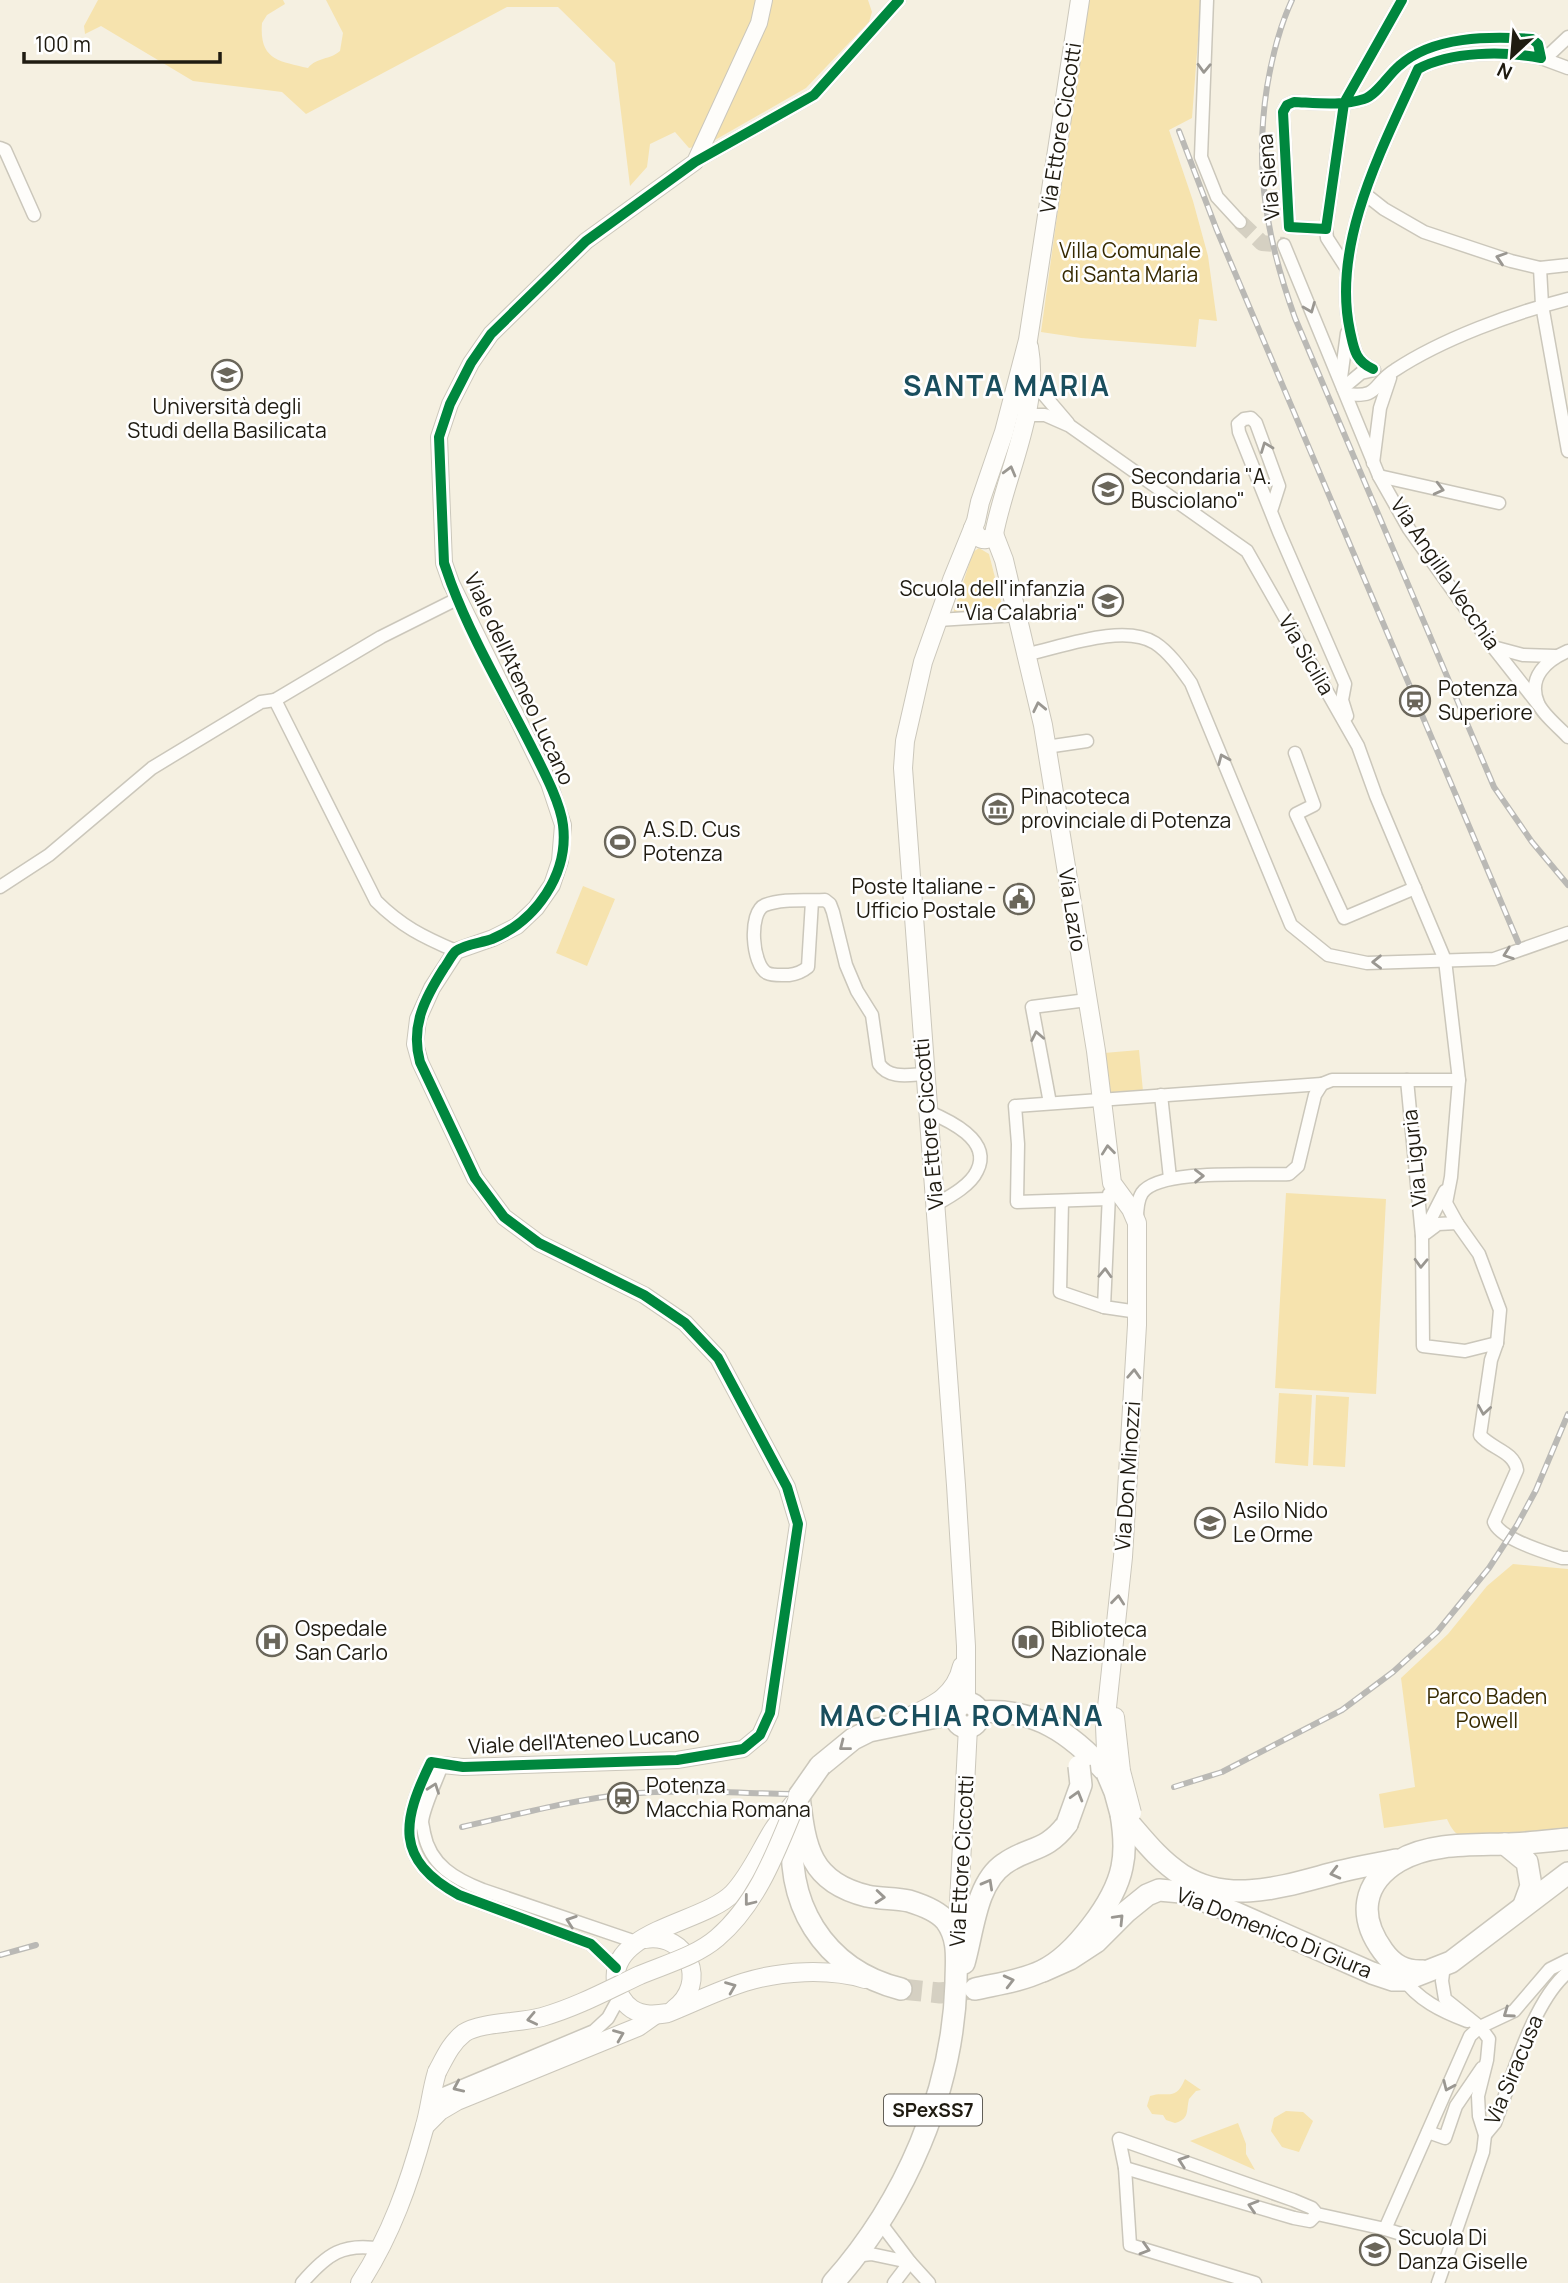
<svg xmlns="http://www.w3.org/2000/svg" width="1568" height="2283" viewBox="0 0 1568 2283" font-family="Manrope,sans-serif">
	<rect width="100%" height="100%" fill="#f5f0e1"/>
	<g fill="#f6e3ae">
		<path d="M98 0H283L285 4 267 15 262 23C259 60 279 61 308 68 317 57 330 60 340 51L343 33 326 0H868L872 12 869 22 806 88 708 144 689 148 675 132 650 144 647 167 630 186 615 63 558 7H507L306 114 282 92 193 81 101 26 85 34 84 26Z"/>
		<polygon points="1087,0 1201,0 1192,118 1169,130 1193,201 1208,256 1217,321 1199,319 1196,347 1081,338 1041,332"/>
		<polygon points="979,548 989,554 1003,609 953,614 973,552"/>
		<polygon points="583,886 615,899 587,966 556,953"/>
		<polygon points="1139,1050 1143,1091 1108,1094 1104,1053"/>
		<polygon points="1286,1193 1386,1199 1376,1394 1275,1388"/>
		<polygon points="1279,1393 1312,1395 1308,1466 1275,1463"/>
		<polygon points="1316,1395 1349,1397 1345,1467 1313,1465"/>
		<path d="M1513 1564 1568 1569V1829C1546 1832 1471 1846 1456 1833 1452 1830 1449 1823 1447 1819L1384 1828 1379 1794 1415 1787 1401 1678 1448 1634 1487 1586Z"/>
		<path d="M1185 2079 1201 2090 1196 2091 1189 2099C1186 2111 1190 2119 1175 2123L1166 2120 1163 2115 1152 2114 1147 2106 1150 2096C1167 2090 1175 2103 1185 2079Z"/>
		<polygon points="1286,2111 1303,2112 1313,2121 1299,2152 1282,2147 1271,2131 1274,2118"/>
		<polygon points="1238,2123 1246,2144 1246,2154 1255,2170 1190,2141"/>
	</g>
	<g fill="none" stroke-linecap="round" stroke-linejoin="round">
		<polyline stroke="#d5d0c2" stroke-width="16" stroke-dasharray="16 8" stroke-linecap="butt" points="1240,222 1262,243 1284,245"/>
		<polyline stroke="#d5d0c2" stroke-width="21" stroke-dasharray="21 10" stroke-linecap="butt" points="901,1989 940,1993 972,1989"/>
		<g stroke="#cbc7bb" stroke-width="15">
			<g id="minor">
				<polyline points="1207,0 1201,157 1217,197 1240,222"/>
				<polyline points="1568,37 1551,53 1541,58 1568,68"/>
				<polyline points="0,148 5,150 34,215"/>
				<polyline points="695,162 814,95 899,0"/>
				<polyline points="1365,194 1384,209 1424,232 1511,261 1540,268 1568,265"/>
				<polyline points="1326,229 1327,238 1347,269"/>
				<polyline points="1284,245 1379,476 1409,529 1493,647 1538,704"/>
				<polyline points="1540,268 1542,305 1568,451"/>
				<path d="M1373 369C1355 361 1354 349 1350 331 1331 243 1383 147 1418 69 1451 51 1504 51 1541 58L1538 44 1532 39C1490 36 1432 36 1399 66 1388 75 1377 95 1364 99 1342 106 1317 103 1294 102L1287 105 1283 112 1289 227 1326 229 1344 103 1402 0"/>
				<polyline points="1341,378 1347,333"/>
				<polyline points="1033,382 1068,423"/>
				<polyline points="1343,388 1361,373 1374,370"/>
				<path d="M1346 394C1381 398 1371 385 1395 370 1442 339 1513 313 1568 299"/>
				<polyline points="1026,415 1045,415 1070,426 1247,551 1358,746 1376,796 1445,960 1459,1080 1451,1177 1446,1203 1457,1223"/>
				<polyline points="1373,463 1380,408 1390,378"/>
				<polyline points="1379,476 1499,503"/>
				<polyline points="1271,511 1279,486 1256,423 1251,418 1244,419 1238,424 1239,432 1279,532 1345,684 1342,700 1347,716"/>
				<polyline points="938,620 1018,615"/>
				<polyline points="1493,647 1523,655 1555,656"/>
				<path d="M1568 651C1547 660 1527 677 1538 703 1543 715 1559 727 1568 737"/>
				<path d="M1028 654C1061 647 1124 623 1155 643 1169 652 1181 669 1191 683L1291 925 1328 955 1367 963 1494 959 1568 933"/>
				<polyline points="1046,747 1087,741"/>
				<polyline points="1295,753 1314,805 1296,814 1344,918 1415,888"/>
				<polyline points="0,887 49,855 152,768 261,702 275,700"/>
				<path d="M812 901 808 967C802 972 797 974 789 975 782 975 773 976 767 973 752 965 748 912 765 905 783 898 806 901 825 900L830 904 833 912 846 965 857 991 872 1015 879 1064C889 1079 908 1075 924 1074"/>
				<path d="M456 951C423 937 401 926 376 901L275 700 381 637 457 599"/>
				<polyline points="1407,1080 1422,1236"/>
				<polyline points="1161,1095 1170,1178"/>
				<polyline points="1050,1103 1032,1007 1087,1000"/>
				<path d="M927 1111C948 1120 993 1140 977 1171 970 1186 949 1197 935 1205"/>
				<path d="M1445 1191 1422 1236 1423 1346 1465 1351 1497 1343 1491 1360 1480 1435C1491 1449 1514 1451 1517 1470L1494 1522C1500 1539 1545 1552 1562 1558H1568"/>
				<polyline points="1109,1194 1104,1307 1138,1312"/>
				<polyline points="1108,1199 1017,1202 1018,1144 1015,1106 1322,1084"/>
				<polyline points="1062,1201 1060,1292 1104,1307"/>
				<path d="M1137 1219C1137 1211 1137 1201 1142 1193 1160 1168 1257 1176 1289 1174L1298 1166 1315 1095 1322 1084 1332 1080H1459"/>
				<polyline points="1426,1233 1438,1224 1457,1223 1479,1254 1500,1310 1497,1343"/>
				<path d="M616 1968 591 1944 459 1895C394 1860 402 1821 431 1762L442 1765C437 1779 423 1808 422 1822 422 1823 424 1832 424 1833 430 1865 455 1879 483 1890L636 1942"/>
				<path d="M1402 1977C1418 2000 1441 2011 1467 2021"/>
				<polyline points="429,2106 441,2095 594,2031 608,2018 620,1996"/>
				<polyline points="1428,2132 1445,2138 1456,2106 1482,2068"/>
				<path d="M1485 2135 1495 2123C1512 2079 1532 2002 1568 1972"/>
				<polyline points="1125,2168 1294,2218 1310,2221 1317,2214"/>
				<polyline points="879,2221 910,2262 929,2283"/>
				<polyline points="1385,2229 1417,2239"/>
				<polyline points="855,2256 871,2254 909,2262"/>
				<path d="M302 2283C327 2254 343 2242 382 2249"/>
				<polyline points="894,2283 910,2262"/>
				<polyline points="1255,2283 1130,2245 1125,2168 1119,2139 1293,2200 1312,2208 1317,2214 1385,2229 1470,2036 1480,2027 1514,2011 1550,1969 1568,1960"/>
				<polyline points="1438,2283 1483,2152 1485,2135 1479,2116 1478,2096 1487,2060 1489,2039 1480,2027 1445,1999 1442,1981 1444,1965"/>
			</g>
		</g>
		<g stroke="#cbc7bb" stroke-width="18">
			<polyline id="tertiary" points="442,1765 463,1767 677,1760 743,1749 760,1735 770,1713 798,1524 787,1487 718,1358 685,1323 644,1295 539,1243 504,1217 475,1178 420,1062 415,1044 418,1019 432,988 456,951 493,938 517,926 536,908 552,885 560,861 563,825 549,783 451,583 444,563 439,437 450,404 471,363 491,334 586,241 695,162 759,23 764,0"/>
		</g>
		<g stroke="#cbc7bb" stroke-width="20">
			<g id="secondary">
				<path d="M973 528 977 536C983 541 990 540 994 534 1006 472 1040 410 1029 347"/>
				<polyline points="994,534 1004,560 1043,725 1096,1051 1112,1183 1131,1209 1137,1223 1137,1325 1123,1557 1105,1726 1107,1773"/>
				<polyline points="966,1703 966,1646 956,1485 903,768 905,741 923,662 952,580 976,521 980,502 1004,432 1028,340 1080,0"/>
				<polyline points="1115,1717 1121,1771"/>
				<path d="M906 1718C932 1706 955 1697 962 1666"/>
				<path d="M793 1804C786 1813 779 1821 773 1830 760 1851 750 1875 733 1893 704 1923 609 1930 616 1982 617 1992 623 2003 632 2009 643 2016 655 2015 668 2013 693 2003 719 1990 745 1982 781 1971 828 1968 865 1979"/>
				<path d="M645 1939C688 1932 709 1983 674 2009"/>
				<polyline points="957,1942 968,1727"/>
				<polyline points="425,2126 440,2111 457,2101 638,2027 655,2015"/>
				<path d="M360 2283C391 2235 409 2184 424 2129 430 2110 431 2091 437 2072"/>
			</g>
		</g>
		<g stroke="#cbc7bb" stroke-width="24">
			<g id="primary">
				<circle cx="967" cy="1715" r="12"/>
				<path d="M979 1712C1035 1708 1070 1732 1107 1773"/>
				<polyline points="820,1766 853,1739 869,1731 955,1713"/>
				<path d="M799 1796C805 1848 810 1882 867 1896 881 1899 895 1898 909 1901 922 1905 938 1911 946 1921 960 1940 956 1961 956 1983 953 2092 905 2202 833 2283"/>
				<path d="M1121 1814C1140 1835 1157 1859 1182 1875 1231 1906 1287 1885 1338 1872 1357 1867 1377 1864 1396 1860"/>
				<path d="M795 1822C781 1901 824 1970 901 1989"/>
				<polyline points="1505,1844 1527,1862 1531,1886 1524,1905"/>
				<path d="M964 1963C973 1932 976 1883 1004 1864 1029 1846 1045 1853 1067 1824"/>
				<polyline points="1043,1971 1070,1959 1096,1942 1126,1912 1147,1895 1159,1890 1181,1892 1236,1913 1372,1973 1393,1980 1405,1980 1451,1962 1568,1873"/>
				<path d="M1423 1971C1405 1972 1393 1965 1383 1951 1358 1917 1362 1883 1399 1861 1429 1843 1471 1845 1504 1844 1525 1844 1547 1841 1568 1839"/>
				<path d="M975 1989C997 1984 1021 1981 1042 1971 1074 1956 1115 1902 1122 1867 1126 1849 1124 1832 1121 1814"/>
			</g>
		</g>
		<use href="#minor" stroke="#fefdfa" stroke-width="12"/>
		<use href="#tertiary" stroke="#fefdfa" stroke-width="16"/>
		<use href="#secondary" stroke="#fefdfa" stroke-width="18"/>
		<use href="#primary" stroke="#fefdfa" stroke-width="21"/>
		<g stroke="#bab9b5" stroke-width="6">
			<g id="rail">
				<path d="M1292 0C1279 28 1272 57 1267 87 1254 170 1267 240 1295 318L1494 787 1532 842 1568 885"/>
				<polyline points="1179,131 1216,228 1518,942"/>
				<polyline points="1174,1787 1222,1772 1342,1710 1393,1672 1437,1632 1489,1568 1517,1525 1536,1490 1568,1414"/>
				<path d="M462 1827C516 1815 571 1800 626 1794 680 1789 735 1793 789 1794"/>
				<polyline points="0,1955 36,1945"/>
			</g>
		</g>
		<use href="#rail" stroke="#fff" stroke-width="3.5" stroke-dasharray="10" stroke-linecap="butt"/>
		<g stroke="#cbc7bb" stroke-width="20" stroke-linecap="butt">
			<g id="secondary-bridge">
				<polyline points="1121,1771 1132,1813"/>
				<path d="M437 2072C445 2057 451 2043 464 2033 480 2022 521 2023 542 2017 577 2007 608 1990 640 1975 666 1964 696 1956 717 1938 760 1901 778 1846 799 1796"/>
			</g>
		</g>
		<g stroke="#cbc7bb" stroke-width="24" stroke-linecap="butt">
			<g id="primary-bridge">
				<polyline points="1107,1773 1115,1792 1121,1814"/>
				<polyline points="799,1796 820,1766"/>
				<polyline points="1067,1824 1081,1785 1079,1766"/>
			</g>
		</g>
		<use href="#secondary-bridge" stroke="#fefdfa" stroke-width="18"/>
		<use href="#primary-bridge" stroke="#fefdfa" stroke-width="21"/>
		<g stroke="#fff" stroke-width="15">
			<g id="cycleway">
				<path d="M1373 369C1355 361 1354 349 1350 331 1331 243 1383 147 1418 69 1451 51 1504 51 1541 58L1538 44 1532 39C1490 36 1432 36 1399 66 1388 75 1377 95 1364 99 1342 106 1317 103 1294 102L1287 105 1283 112 1289 227 1326 229 1344 103 1402 0"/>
				<path d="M616 1968 591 1944 459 1895C394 1860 402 1821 431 1762L463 1767 677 1760 743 1749 760 1735 770 1713 798 1524 787 1487 718 1358 685 1323 644 1295 539 1243 504 1217 475 1178 420 1062C410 1026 425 998 444 968 448 963 452 954 456 951 465 944 481 943 492 939 536 921 569 874 563 825 560 801 542 768 531 746 504 693 472 639 451 583L444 563 439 437 450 404 471 363 491 334 586 241 695 162 814 95 899 0"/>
			</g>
		</g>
		<use href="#cycleway" stroke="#00873e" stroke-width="10"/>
	</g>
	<defs><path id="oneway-chevron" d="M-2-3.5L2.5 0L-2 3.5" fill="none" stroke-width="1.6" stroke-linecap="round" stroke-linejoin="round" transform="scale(1.75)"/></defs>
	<g stroke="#9a9791">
		<use href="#oneway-chevron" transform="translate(1204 68) rotate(92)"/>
		<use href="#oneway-chevron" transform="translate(1501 258) rotate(-162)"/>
		<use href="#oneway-chevron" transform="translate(1310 308) rotate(68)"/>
		<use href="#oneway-chevron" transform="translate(1266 447) rotate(-111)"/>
		<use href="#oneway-chevron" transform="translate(1010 471) rotate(-75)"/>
		<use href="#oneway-chevron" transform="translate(1439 489) rotate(14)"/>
		<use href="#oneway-chevron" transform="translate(1039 707) rotate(-102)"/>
		<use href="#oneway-chevron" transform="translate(1223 759) rotate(-113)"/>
		<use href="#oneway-chevron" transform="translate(1508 954) rotate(160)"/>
		<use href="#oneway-chevron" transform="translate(1377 962) rotate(179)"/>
		<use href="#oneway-chevron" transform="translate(1037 1036) rotate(-101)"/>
		<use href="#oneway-chevron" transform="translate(1108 1150) rotate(-96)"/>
		<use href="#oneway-chevron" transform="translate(1199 1176) rotate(-1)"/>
		<use href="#oneway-chevron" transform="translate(1421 1263) rotate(92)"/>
		<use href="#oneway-chevron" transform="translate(1105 1273) rotate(-88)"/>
		<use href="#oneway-chevron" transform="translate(1134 1374) rotate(-87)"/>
		<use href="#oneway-chevron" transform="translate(1484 1410) rotate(99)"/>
		<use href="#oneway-chevron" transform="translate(1118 1600) rotate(-84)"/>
		<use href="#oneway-chevron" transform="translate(844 1746) rotate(142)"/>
		<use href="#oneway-chevron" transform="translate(434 1788) rotate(-70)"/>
		<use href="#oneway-chevron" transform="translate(1077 1796) rotate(-74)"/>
		<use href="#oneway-chevron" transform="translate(1335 1873) rotate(166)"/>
		<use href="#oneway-chevron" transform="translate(988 1884) rotate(-61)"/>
		<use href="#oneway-chevron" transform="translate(880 1897) rotate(5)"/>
		<use href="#oneway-chevron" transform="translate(749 1901) rotate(128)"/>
		<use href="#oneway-chevron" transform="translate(1119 1919) rotate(-46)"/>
		<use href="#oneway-chevron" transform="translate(571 1921) rotate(-161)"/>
		<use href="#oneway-chevron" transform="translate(1009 1981) rotate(-14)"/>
		<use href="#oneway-chevron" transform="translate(731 1987) rotate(-22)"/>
		<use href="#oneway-chevron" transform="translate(1508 2013) rotate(145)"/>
		<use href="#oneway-chevron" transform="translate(532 2019) rotate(168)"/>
		<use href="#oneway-chevron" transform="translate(619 2035) rotate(-22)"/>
		<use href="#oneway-chevron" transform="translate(1448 2086) rotate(114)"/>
		<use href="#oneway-chevron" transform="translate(458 2087) rotate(156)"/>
		<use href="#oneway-chevron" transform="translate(1183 2161) rotate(-161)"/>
		<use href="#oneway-chevron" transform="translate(1253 2206) rotate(-163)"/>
		<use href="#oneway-chevron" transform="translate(1145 2249) rotate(17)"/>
	</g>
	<defs>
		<g id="university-ring" transform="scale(1.575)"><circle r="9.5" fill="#fff" stroke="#6a665a" stroke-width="1.5"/><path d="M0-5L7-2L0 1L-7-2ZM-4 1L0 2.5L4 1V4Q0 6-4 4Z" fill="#6a665a"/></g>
		<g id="school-ring" transform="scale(1.575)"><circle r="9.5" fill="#fff" stroke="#6a665a" stroke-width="1.5"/><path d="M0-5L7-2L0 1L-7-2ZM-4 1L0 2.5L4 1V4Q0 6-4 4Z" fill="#6a665a"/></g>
		<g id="station-ring" transform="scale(1.575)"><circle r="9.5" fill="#fff" stroke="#6a665a" stroke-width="1.5"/><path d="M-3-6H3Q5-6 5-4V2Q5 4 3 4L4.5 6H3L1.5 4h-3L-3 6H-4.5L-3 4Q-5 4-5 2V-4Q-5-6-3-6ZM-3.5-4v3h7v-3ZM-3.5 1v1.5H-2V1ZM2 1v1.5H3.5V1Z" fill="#6a665a"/></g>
		<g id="museum-ring" transform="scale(1.575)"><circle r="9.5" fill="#fff" stroke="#6a665a" stroke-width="1.5"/><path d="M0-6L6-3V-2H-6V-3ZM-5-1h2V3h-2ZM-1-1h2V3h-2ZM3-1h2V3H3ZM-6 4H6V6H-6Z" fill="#6a665a"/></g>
		<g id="stadium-ring" transform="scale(1.575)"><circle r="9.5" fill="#fff" stroke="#6a665a" stroke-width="1.5"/><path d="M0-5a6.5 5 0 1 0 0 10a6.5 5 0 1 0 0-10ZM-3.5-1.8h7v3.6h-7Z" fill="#6a665a"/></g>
		<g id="civic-ring" transform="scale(1.575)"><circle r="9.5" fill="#fff" stroke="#6a665a" stroke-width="1.5"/><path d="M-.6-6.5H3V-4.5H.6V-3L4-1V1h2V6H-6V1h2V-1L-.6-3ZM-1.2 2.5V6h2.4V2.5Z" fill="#6a665a"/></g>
		<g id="hospital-ring" transform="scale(1.575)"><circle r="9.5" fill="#fff" stroke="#6a665a" stroke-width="1.5"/><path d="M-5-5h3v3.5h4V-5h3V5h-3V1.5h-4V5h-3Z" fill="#6a665a"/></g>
		<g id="library-ring" transform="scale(1.575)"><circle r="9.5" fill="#fff" stroke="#6a665a" stroke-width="1.5"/><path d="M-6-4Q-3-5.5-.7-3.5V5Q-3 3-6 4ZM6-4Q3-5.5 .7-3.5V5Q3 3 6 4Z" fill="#6a665a"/></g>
	</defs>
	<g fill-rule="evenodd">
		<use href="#university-ring" x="227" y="375"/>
		<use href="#school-ring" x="1108" y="489"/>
		<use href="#school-ring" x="1108" y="601"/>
		<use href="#station-ring" x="1415" y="701"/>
		<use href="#museum-ring" x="998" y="809"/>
		<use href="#stadium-ring" x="620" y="842"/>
		<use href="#civic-ring" x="1019" y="899"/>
		<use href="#school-ring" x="1210" y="1523"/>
		<use href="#hospital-ring" x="272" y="1641"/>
		<use href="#library-ring" x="1028" y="1642"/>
		<use href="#station-ring" x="623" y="1798"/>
		<use href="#school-ring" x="1375" y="2250"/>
	</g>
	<g text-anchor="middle" stroke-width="5" stroke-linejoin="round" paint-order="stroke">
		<rect fill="#fff" stroke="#625f58" stroke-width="2" x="884" y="2094.5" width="98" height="31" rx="5"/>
		<g font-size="19" font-weight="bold" fill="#1f1b11">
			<text x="933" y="2117">SPexSS7</text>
		</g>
		<g font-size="21" fill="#1f1b11" stroke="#fff">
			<text transform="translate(1061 128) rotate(-81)" y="7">Via Ettore Ciccotti</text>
			<text transform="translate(1269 177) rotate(-95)" y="7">Via Siena</text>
			<text transform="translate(1445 574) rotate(56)" y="7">Via Angilla Vecchia</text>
			<text transform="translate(1306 655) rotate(60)" y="7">Via Sicilia</text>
			<text transform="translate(519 679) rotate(65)" y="7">Viale dell'Ateneo Lucano</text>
			<text transform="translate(1072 910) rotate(81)" y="7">Via Lazio</text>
			<text transform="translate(929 1124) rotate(-95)" y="7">Via Ettore Ciccotti</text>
			<text transform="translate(1415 1158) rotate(-96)" y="7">Via Liguria</text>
			<text transform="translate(1128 1476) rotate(-86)" y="7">Via Don Minozzi</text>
			<text transform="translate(584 1741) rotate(-3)" y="7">Viale dell'Ateneo Lucano</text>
			<text transform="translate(962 1861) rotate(-87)" y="7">Via Ettore Ciccotti</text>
			<text transform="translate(1274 1933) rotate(22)" y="7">Via Domenico Di Giura</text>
			<text transform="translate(1514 2070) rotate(-67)" y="7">Via Siracusa</text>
		</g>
		<g font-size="21" fill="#372a00" stroke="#fff">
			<text x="1130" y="258">Villa Comunale<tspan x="1130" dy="24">di Santa Maria</tspan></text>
			<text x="1487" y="1704">Parco Baden<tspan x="1487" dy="24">Powell</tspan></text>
		</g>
		<g font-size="21" fill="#1f1b11" stroke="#fff" text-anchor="start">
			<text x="227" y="414" text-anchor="middle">Università degli<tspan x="227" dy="24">Studi della Basilicata</tspan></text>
			<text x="1131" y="484">Secondaria "A.<tspan x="1131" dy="24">Busciolano"</tspan></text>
			<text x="1085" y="596" text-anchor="end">Scuola dell'infanzia<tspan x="1085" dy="24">"Via Calabria"</tspan></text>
			<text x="1438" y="696">Potenza<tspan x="1438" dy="24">Superiore</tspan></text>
			<text x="1021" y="804">Pinacoteca<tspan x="1021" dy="24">provinciale di Potenza</tspan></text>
			<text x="643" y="837">A.S.D. Cus<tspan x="643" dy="24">Potenza</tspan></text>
			<text x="996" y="894" text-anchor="end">Poste Italiane -<tspan x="996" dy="24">Ufficio Postale</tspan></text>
			<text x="1233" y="1518">Asilo Nido<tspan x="1233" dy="24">Le Orme</tspan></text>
			<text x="295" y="1636">Ospedale<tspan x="295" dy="24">San Carlo</tspan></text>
			<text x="1051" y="1637">Biblioteca<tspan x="1051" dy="24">Nazionale</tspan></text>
			<text x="646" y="1793">Potenza<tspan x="646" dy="24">Macchia Romana</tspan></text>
			<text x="1398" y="2245">Scuola Di<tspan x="1398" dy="24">Danza Giselle</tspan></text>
		</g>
		<g font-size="28" font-weight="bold" letter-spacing="2" fill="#1a4e5d" stroke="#fff">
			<text x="1007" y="396">SANTA MARIA</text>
			<text x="962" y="1726">MACCHIA ROMANA</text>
		</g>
	</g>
	<g transform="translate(1512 56) rotate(206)" stroke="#ffffff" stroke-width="5" paint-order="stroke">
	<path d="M0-5L12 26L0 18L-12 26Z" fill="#1f1b11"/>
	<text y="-10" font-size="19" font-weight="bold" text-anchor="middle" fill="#1f1b11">N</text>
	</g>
	<path d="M24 52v10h196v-10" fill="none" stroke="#1f1b11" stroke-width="3.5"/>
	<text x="35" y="52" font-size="21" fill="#1f1b11" stroke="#ffffff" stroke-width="5" paint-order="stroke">100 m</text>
</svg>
